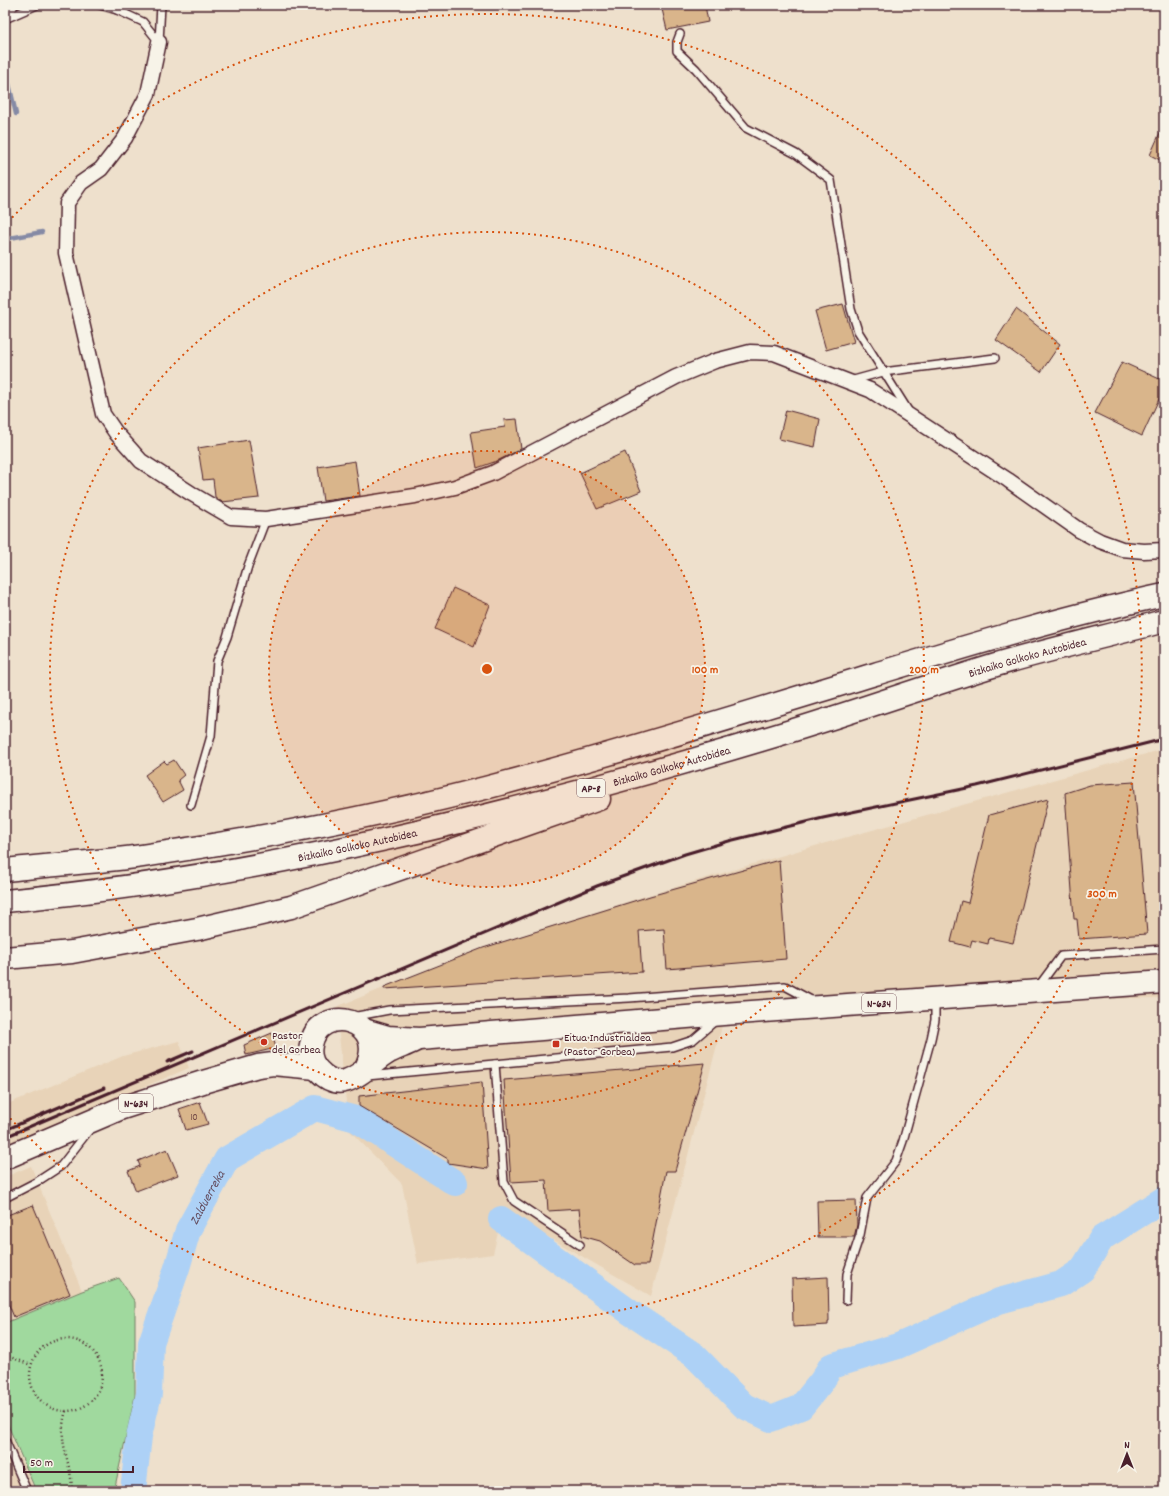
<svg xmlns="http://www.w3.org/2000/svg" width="1169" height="1496" viewBox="0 0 1169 1496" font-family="Dekko,sans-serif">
	<rect width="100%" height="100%" fill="#eee0cc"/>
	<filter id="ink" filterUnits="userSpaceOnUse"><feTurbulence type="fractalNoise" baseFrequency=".025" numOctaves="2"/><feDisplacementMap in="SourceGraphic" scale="8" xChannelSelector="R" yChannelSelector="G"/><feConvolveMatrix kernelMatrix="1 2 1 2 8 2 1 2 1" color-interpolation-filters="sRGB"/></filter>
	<g filter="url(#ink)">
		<g fill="#e8d3b8">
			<polygon points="1164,749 1164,998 1060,999 918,1005 722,1026 651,1296 503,1211 493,1254 418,1264 402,1184 349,1130 336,1007 484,948 642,897 804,849"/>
			<polygon points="179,1041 189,1068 5,1145 5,1105 123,1056"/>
			<polygon points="31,1166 82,1291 5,1323 5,1177"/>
			<polygon points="5,1423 35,1491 5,1491"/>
		</g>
		<polygon fill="#a0d99e" stroke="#757c64" points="119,1278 135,1302 135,1396 114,1491 36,1491 5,1418 5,1323 82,1291"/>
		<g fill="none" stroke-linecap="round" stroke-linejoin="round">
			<g stroke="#858aa5" stroke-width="4.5">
				<polyline points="5,67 16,114"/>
				<polyline points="5,239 42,232"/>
			</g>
			<g stroke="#add1f6" stroke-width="26">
				<polyline points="501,1219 631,1313 694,1355 744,1406 771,1419 801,1407 822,1381 831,1366 898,1346 999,1301 1061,1284 1082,1270 1102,1238 1164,1199"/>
				<path id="s1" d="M133 1491 139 1436 149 1394 151 1343 177 1268 188 1230 227 1159 315 1108 356 1119 455 1183"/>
			</g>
		</g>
		<g fill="#d9b58b" stroke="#4a1f2b">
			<polygon points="661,5 705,5 708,22 667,30"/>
			<polygon points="1164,124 1164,162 1150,155"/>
			<polygon points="843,304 854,342 826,350 815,311"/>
			<polygon points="1016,309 1060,344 1041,372 996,340"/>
			<polygon points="1122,362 1164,381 1164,388 1142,436 1095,413"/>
			<polygon points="786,410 820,419 815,447 779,439"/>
			<polygon points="517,419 521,449 497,461 477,468 471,432 505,427 504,420"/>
			<polygon points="249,440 259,498 222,502 215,497 213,479 203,480 198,448"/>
			<polygon points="625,452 641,491 597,509 580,473"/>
			<polygon points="355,461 360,496 323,501 318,467"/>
			<polygon points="453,588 490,605 474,647 435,629"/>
			<polygon points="174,760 184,775 178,780 183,790 163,802 145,775 164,761 167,764"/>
			<polygon points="1134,782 1147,934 1079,939 1077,919 1074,919 1065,793 1090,785"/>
			<polygon points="1048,799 1013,943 989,938 988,944 972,940 970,947 951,942 961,901 968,903 989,815"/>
			<polygon points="779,860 786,959 667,969 664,929 639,931 642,972 384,989 384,987 483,948 650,896"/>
			<polygon points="272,1033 276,1048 246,1055 244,1045"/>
			<polygon points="705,1063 675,1171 666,1171 648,1265 635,1265 600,1241 582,1236 579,1209 548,1211 546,1180 511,1182 504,1080"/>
			<polygon points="482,1082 488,1169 448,1163 448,1159 359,1106 359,1096"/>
			<polygon points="200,1102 208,1124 186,1130 179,1109"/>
			<polygon points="167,1149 178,1175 136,1191 128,1171 140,1166 138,1161"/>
			<polygon points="856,1200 857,1225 854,1237 818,1237 817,1201"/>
			<polygon points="33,1205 70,1294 14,1317 5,1296 5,1216"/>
			<polygon points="828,1277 829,1321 828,1321 828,1325 793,1327 792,1279"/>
		</g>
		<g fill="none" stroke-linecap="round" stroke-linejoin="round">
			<g stroke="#4a1f2b" stroke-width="10">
				<g id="service">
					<polyline points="100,5 117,10 131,5"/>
					<polyline points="117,10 143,22 159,42"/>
					<polyline points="5,19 37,5"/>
					<polyline points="680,34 677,42 677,51 696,69 746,128 796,154 831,180 851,309 858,331 909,412"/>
					<polyline points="159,42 161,5"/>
					<polyline points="850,381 883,372 995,358"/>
					<polyline points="191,805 211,736 217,661 227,637 248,566 266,519"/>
					<polyline points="1038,987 1061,956 1164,949"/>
					<polyline points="352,1017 389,1010 629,998 785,986 813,1001"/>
					<polyline points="495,1064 504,1182 514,1201 580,1245"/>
					<polyline points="367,1076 672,1047 693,1040 715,1021"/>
					<polyline points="5,1198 38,1181 61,1166 90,1129"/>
					<polyline points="846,1300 847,1274 860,1235 867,1198 896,1161 903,1141 931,1039 935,1020 935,1001"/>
					<polyline points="5,1440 27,1491"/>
				</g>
			</g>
			<g stroke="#4a1f2b" stroke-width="17">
				<polyline id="minor" points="159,42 148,94 125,138 101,169 81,183 67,203 66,253 103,414 116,433 141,461 192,494 231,517 266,519 415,496 455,487 493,473 676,377 715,361 750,352 774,353 870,390 1008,480 1079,530 1100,541 1122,549 1144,551 1164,550"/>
			</g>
			<g stroke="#4a1f2b" stroke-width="25">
				<polyline id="primary" points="5,5 6,5"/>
			</g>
			<g stroke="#4a1f2b" stroke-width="25">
				<g id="trunk">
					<polyline points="364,1030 388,1037 419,1039 723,1014 1164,982"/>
					<path d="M366 1068C390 1018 318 1002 311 1045 309 1054 312 1064 319 1071 345 1099 367 1064 389 1052 397 1048 406 1045 414 1041"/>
					<polyline points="5,1158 122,1108 203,1082 258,1066 273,1064 316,1068"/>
				</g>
			</g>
			<g stroke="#4a1f2b" stroke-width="25">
				<g id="motorway">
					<path d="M5 870C51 865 97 862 142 856 272 837 403 811 530 776 645 745 760 709 875 674 971 645 1066 616 1164 595"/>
					<path id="s2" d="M5 901C260 877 516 813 761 740 840 717 917 689 996 665 1051 649 1108 636 1164 621"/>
					<polyline points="5,958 72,952 197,929 291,907 599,799"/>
				</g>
			</g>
			<g stroke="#4a1f2b" stroke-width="2.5" stroke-dasharray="1 3" stroke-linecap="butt">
				<circle cx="66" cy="1375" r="36"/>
				<polyline points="5,1355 31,1365"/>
				<path d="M66 1411C56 1442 72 1462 72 1491"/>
			</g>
			<use href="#service" stroke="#f7f3e8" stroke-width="7"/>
			<use href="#minor" stroke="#f7f3e8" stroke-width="14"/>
			<use href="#primary" stroke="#f7f3e8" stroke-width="22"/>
			<use href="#trunk" stroke="#f7f3e8" stroke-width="22"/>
			<use href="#motorway" stroke="#f7f3e8" stroke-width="22"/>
			<g stroke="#4a1f2b" stroke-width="3">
				<polyline points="167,1062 193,1051"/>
				<polyline points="5,1130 104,1088"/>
				<polyline points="5,1137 597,886 685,854 729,841 823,818 977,786 1164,739"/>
			</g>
		</g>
	</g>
	<circle cx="487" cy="669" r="218" fill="#d8530f" fill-opacity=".12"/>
	<g fill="none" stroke="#d8530f" stroke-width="2" stroke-dasharray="2 4">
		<circle cx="487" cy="669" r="218"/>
		<circle cx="487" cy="669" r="437"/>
		<path d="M8 222A655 655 0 1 1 8 1116"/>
	</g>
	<g fill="#c8321e" stroke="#f7f3e8" stroke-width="1.5">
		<circle cx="264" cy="1042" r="4"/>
		<rect x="552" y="1040" width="8" height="8" rx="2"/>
	</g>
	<g text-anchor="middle" stroke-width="3.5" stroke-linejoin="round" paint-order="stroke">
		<g font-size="10" fill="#6e4443">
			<text x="194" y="1120">10</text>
		</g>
		<g fill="#f7f3e8" stroke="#7e5f64" stroke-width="1">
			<rect x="577" y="779" width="28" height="18" rx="3"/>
			<rect x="862" y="994" width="34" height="18" rx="3"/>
			<rect x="119" y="1094" width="34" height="18" rx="3"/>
		</g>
		<g font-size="11" font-weight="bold" fill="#4a1f2b">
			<text x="591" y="792">AP-8</text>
			<text x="879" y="1007">N-634</text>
			<text x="136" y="1107">N-634</text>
		</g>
		<g font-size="12" fill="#4a1f2b" stroke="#f7f3e8">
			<text dy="4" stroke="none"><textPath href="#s2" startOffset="1053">Bizkaiko Golkoko Autobidea</textPath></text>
			<text dy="4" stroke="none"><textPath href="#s2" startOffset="681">Bizkaiko Golkoko Autobidea</textPath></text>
			<text dy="4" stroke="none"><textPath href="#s2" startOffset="357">Bizkaiko Golkoko Autobidea</textPath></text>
		</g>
		<g font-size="12" fill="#4a1f2b" stroke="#f7f3e8" text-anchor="start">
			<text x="272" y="1039">Pastor<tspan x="272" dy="14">del Gorbea</tspan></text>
			<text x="564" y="1041">Eitua Industrialdea<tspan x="564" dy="14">(Pastor Gorbea)</tspan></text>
		</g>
		<g font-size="13" font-style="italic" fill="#634c5e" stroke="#f7f3e8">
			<text dy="5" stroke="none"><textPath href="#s1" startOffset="306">Zalduerreka</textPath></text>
		</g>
	</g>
	<circle cx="487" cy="669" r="6" fill="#d8530f" stroke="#f7f3e8" stroke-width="2"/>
	<g font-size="12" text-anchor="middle" font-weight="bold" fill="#d8530f" stroke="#f7f3e8" stroke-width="3.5" stroke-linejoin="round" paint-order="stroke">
		<text x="705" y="673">100 m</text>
		<text x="924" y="673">200 m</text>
		<text x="1102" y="897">300 m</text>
	</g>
	<rect width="1169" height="1496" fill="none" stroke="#f7f3e8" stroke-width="20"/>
	<rect x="10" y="10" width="1149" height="1476" fill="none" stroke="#4a1f2b" stroke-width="1.5" filter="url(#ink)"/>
	<g transform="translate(1127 1454)" stroke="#f7f3e8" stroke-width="3" paint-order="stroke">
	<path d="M0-3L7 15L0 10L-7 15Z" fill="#4a1f2b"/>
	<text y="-6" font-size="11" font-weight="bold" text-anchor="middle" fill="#4a1f2b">N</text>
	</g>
	<path d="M24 1466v6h109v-6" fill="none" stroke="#4a1f2b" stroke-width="2"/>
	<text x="30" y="1466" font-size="12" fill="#4a1f2b" stroke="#f7f3e8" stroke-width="3" paint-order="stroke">50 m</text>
</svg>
